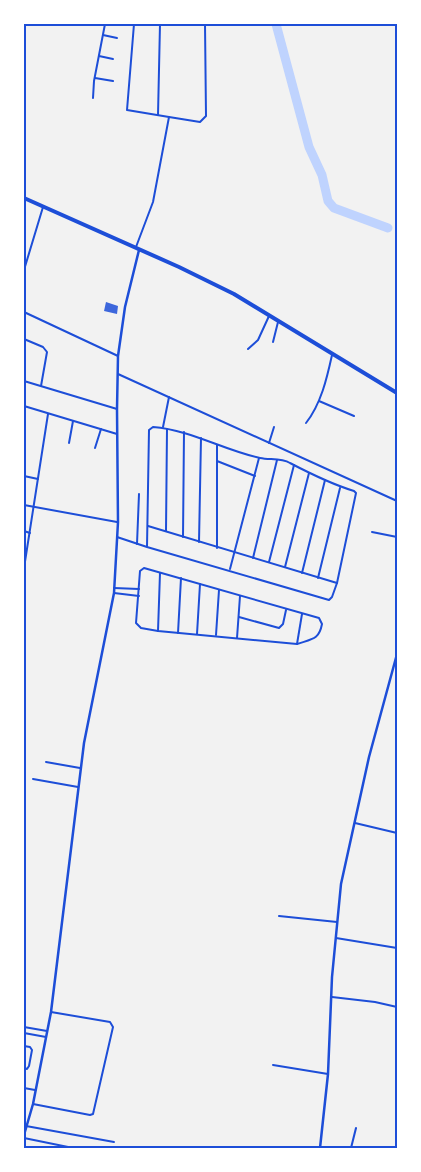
<svg xmlns="http://www.w3.org/2000/svg" width="421" height="1172" viewBox="0 0 421 1172" font-family="Barlow,sans-serif">
	<rect width="100%" height="100%" fill="#f2f2f2"/>
	<g fill="none" stroke-linecap="round" stroke-linejoin="round">
		<polyline stroke="#bfd3fe" stroke-width="9" points="276,24 309,147 322,175 328,201 334,208 388,228"/>
	</g>
	<polygon fill="#3d67dc" points="106,302 118,306 117,314 104,311"/>
	<g fill="none" stroke-linecap="round" stroke-linejoin="round">
		<g stroke="#1d4ed8" stroke-width="2">
			<polyline points="134,24 127,110 169,117"/>
			<polyline points="103,35 117,38"/>
			<polyline points="99,56 113,59"/>
			<polyline points="95,78 113,81"/>
			<polyline points="93,98 94,81 105,24"/>
			<polyline points="158,115 160,24"/>
			<polyline points="136,247 153,202 169,117 200,122 206,116 205,24"/>
			<polyline points="24,270 43,207"/>
			<polyline points="24,312 118,356"/>
			<polyline points="24,339 43,347 47,352 41,386"/>
			<polyline points="273,342 278,322"/>
			<polyline points="248,349 258,340 269,316"/>
			<polyline points="118,374 397,501"/>
			<polyline points="24,381 117,409"/>
			<polyline points="319,401 354,416"/>
			<polyline points="24,406 117,434"/>
			<path d="M306 423C321 404 327 378 332 355"/>
			<polyline points="163,427 169,397"/>
			<polyline points="69,443 73,421"/>
			<polyline points="269,443 274,427"/>
			<polyline points="95,448 101,429"/>
			<polyline points="217,461 255,476"/>
			<polyline points="24,476 38,479"/>
			<polyline points="24,505 117,522"/>
			<polyline points="148,526 337,583"/>
			<polyline points="24,531 30,533"/>
			<polyline points="166,531 167,429"/>
			<polyline points="372,532 397,537"/>
			<path d="M117 537 147 547 329 600 332 597 337 583 356 493 354 491C331 484 311 474 290 463 281 458 270 460 260 458 223 450 191 430 153 427L149 430 147 547"/>
			<polyline points="183,537 184,432"/>
			<polyline points="199,542 201,438"/>
			<polyline points="137,544 139,494"/>
			<polyline points="217,548 217,445"/>
			<polyline points="253,558 277,460"/>
			<polyline points="269,562 294,465"/>
			<polyline points="285,567 309,473"/>
			<polyline points="24,568 48,414"/>
			<path d="M144 568 319 618 322 624C319 640 312 639 297 644L158 631 141 628 136 623 140 571Z"/>
			<polyline points="230,569 259,458"/>
			<polyline points="302,573 325,480"/>
			<polyline points="318,578 340,488"/>
			<polyline points="114,588 139,589"/>
			<polyline points="114,593 139,596"/>
			<polyline points="239,617 279,628 283,624 286,610"/>
			<polyline points="158,631 160,573"/>
			<polyline points="178,633 181,578"/>
			<polyline points="197,634 200,584"/>
			<polyline points="216,635 219,590"/>
			<polyline points="237,638 240,596"/>
			<polyline points="297,644 302,614"/>
			<polyline points="46,762 80,768"/>
			<polyline points="33,779 78,787"/>
			<polyline points="355,823 397,833"/>
			<polyline points="279,916 337,922"/>
			<polyline points="336,938 397,948"/>
			<polyline points="332,997 375,1002 397,1007"/>
			<polyline points="24,1027 47,1031"/>
			<polyline points="24,1033 46,1037"/>
			<polyline points="24,1046 30,1047 32,1050 29,1066 27,1069 24,1068"/>
			<polyline points="273,1065 328,1074"/>
			<polyline points="24,1088 35,1090"/>
			<polyline points="33,1104 90,1115 93,1114 113,1027 110,1022 51,1012"/>
			<polyline points="26,1126 114,1142"/>
			<polyline points="24,1138 73,1148"/>
			<polyline points="351,1148 356,1128"/>
		</g>
		<g stroke="#1d4ed8" stroke-width="2.5">
			<polyline points="24,1135 33,1104 51,1012 84,743 114,593 118,522 117,409 118,356 125,307 139,250"/>
			<polyline points="320,1148 328,1074 332,977 341,884 369,757 397,654"/>
		</g>
		<polyline stroke="#1d4ed8" stroke-width="4" points="24,198 179,267 234,294 397,393"/>
	</g>
	<rect width="421" height="1172" fill="none" stroke="#ffffff" stroke-width="50"/>
	<rect x="25" y="25" width="371" height="1122" fill="none" stroke="#1d4ed8" stroke-width="2"/>
</svg>
